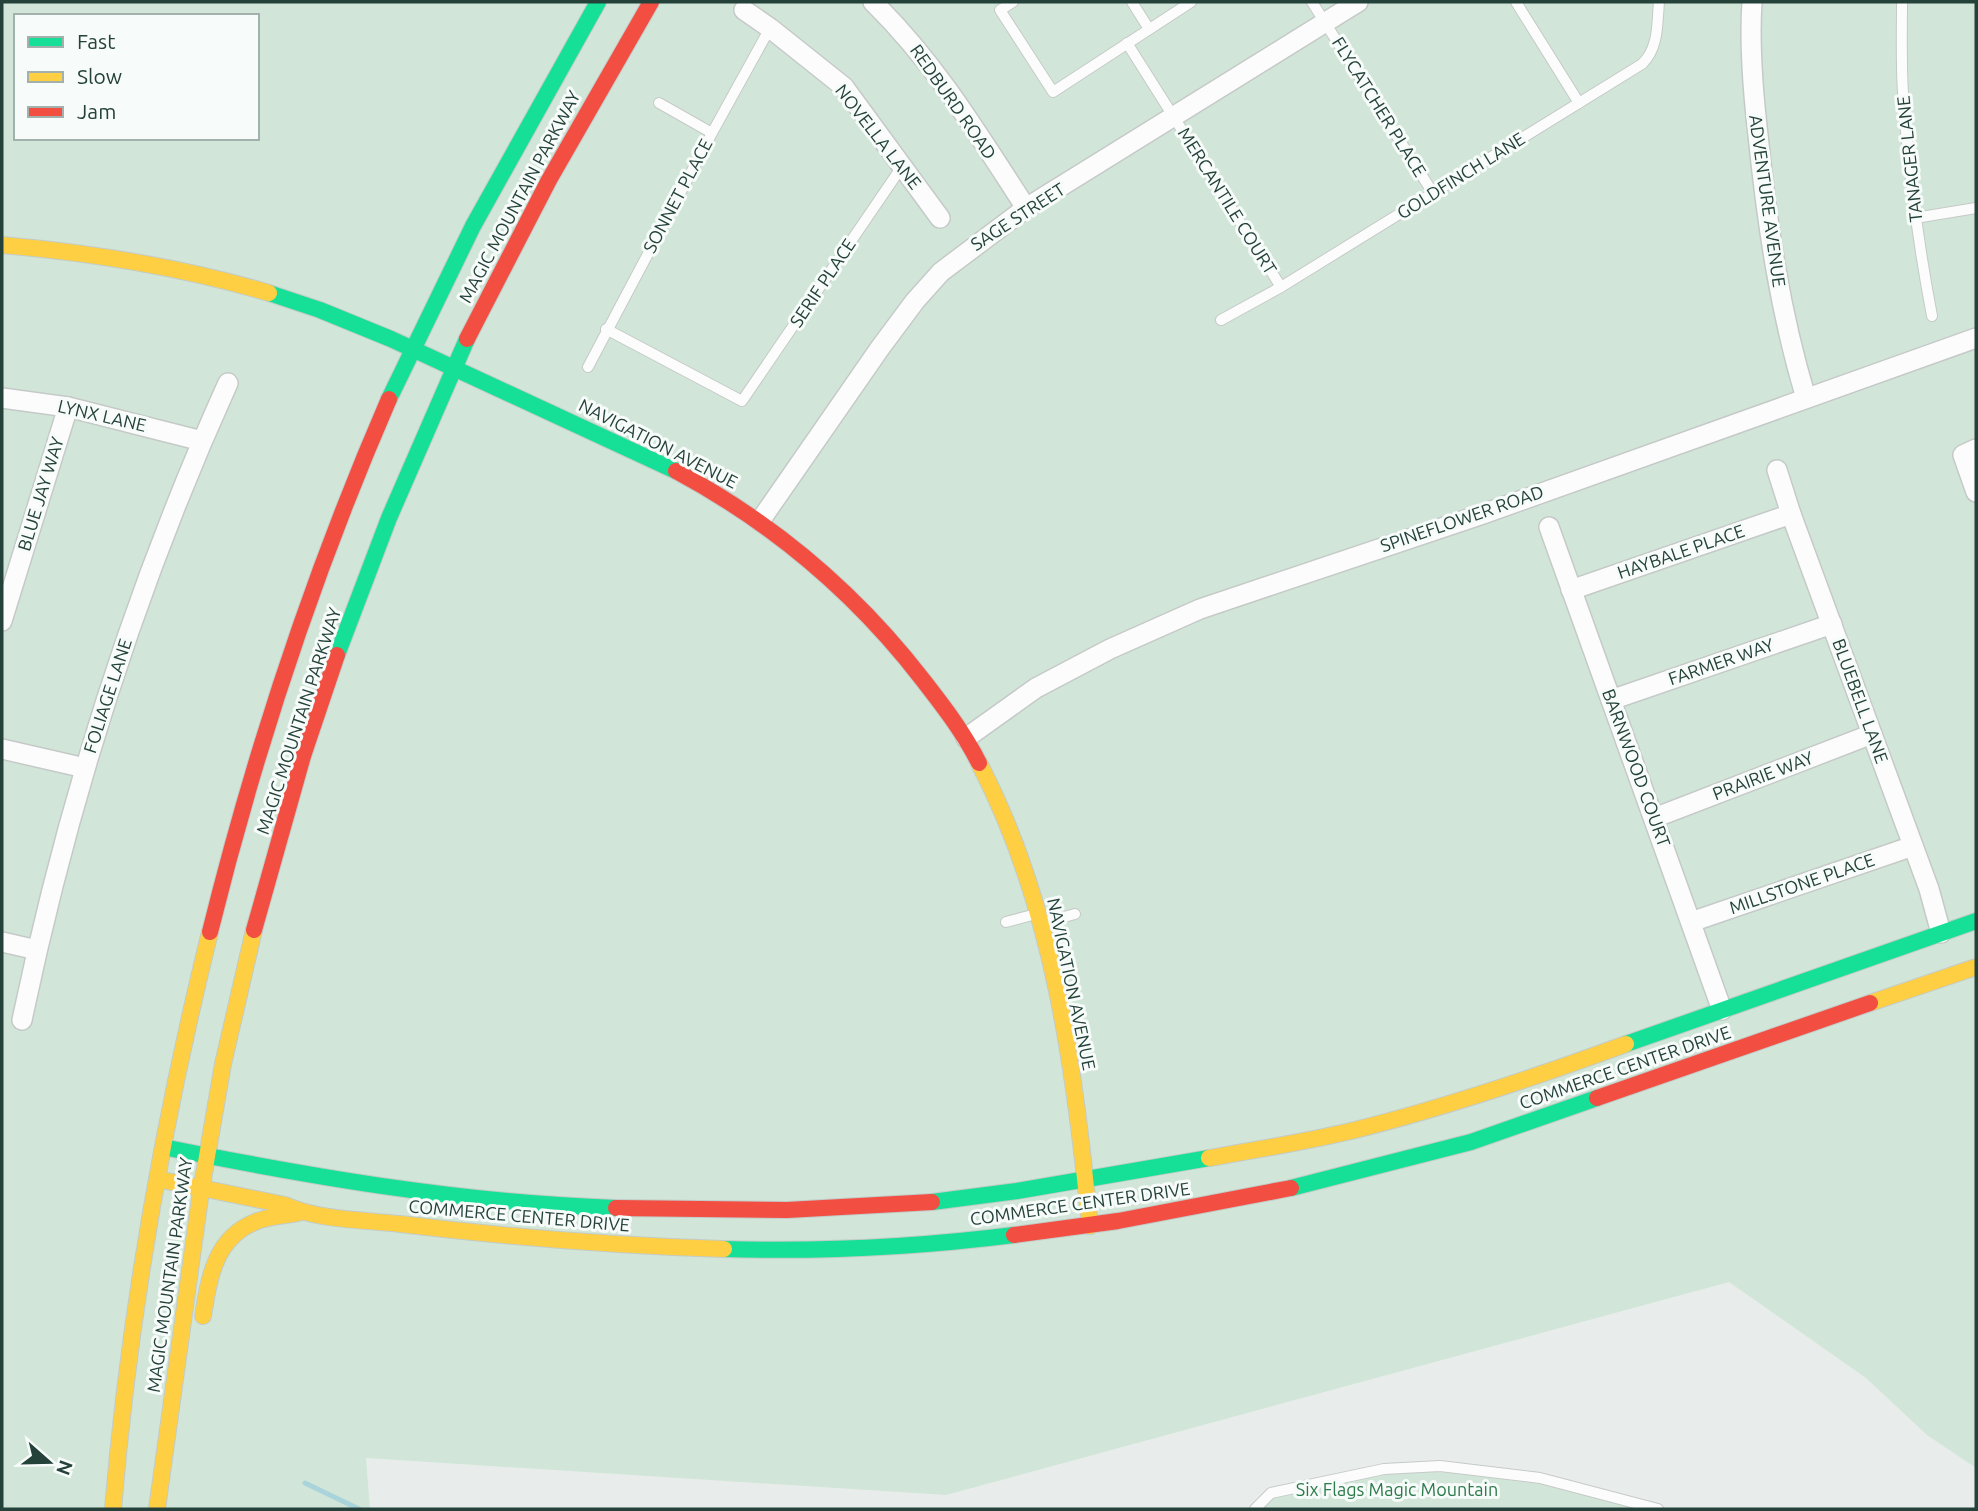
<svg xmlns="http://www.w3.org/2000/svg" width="1978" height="1511" viewBox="0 0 1978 1511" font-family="Ubuntu,sans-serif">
	<rect width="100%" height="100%" fill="#e8edeb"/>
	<g fill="#d1e6d8" fill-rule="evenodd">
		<path d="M2 2H1976V1468L1927 1435 1866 1378 1729 1282 946 1495 366 1458 370 1509H2ZM16 16H257V138H16Z"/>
		<polygon points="1384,1469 1540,1478 1653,1509 1255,1509 1271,1493"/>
	</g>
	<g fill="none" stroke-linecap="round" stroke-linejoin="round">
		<polyline stroke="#a9d4db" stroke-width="5" points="305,1483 359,1509"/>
		<g stroke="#c5cac8" stroke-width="12">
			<g id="lane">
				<polyline points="1013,2 1000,10 1053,92 1191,2"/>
				<polyline points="1132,2 1149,29"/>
				<polyline points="1312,2 1433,193"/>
				<polyline points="1516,2 1579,103"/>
				<path d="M1902 2C1902 32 1901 63 1903 93 1908 168 1918 242 1932 316"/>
				<polyline points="1127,43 1281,287"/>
				<polyline points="659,103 712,133"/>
				<polyline points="1915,218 1976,208"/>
				<path d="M1221 320 1281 287 1642 64C1659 48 1657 23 1659 2"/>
				<polyline points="606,329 742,401 903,165"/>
				<polyline points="588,367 712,133 770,28"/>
				<polyline points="1006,922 1036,914"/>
				<polyline points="1042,923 1075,914"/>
				<polyline points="1255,1509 1271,1493 1384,1469 1440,1466 1540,1478 1658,1509"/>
			</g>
		</g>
		<g stroke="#c5cac8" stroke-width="22">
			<g id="street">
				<path d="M873 2C936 64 978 134 1026 208"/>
				<path d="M1752 2C1749 46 1753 92 1758 135 1767 224 1780 312 1806 398"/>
				<polyline points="744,10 770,28 844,87 940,218"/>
				<polyline points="2,398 68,407 202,441"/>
				<polyline points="1976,449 1963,455 1976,492"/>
				<polyline points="1777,470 1791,514 1929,889 1941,933"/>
				<polyline points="760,521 880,348 915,301 941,272 1026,208 1358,2"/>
				<polyline points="1549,527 1722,1010"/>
				<polyline points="1571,590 1791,514"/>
				<polyline points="2,621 68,407"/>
				<polyline points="1611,700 1832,624"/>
				<polyline points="966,738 1036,688 1110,649 1200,609 1483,514 1976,338"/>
				<polyline points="2,749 85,768"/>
				<polyline points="1654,818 1872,734"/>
				<polyline points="1691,922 1913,846"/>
				<polyline points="2,942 37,950"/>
				<path d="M22 1020C68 801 136 586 228 383"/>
			</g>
		</g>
		<g stroke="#c3cbc8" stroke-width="18">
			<g id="fast">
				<polyline points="269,293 320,310 391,339 676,471"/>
				<polyline points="389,399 473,226 598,2"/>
				<polyline points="337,655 389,518 467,339"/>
				<polyline points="1626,1044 1976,921"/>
				<path d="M163 1147C312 1177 464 1203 616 1208"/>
				<polyline points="1291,1188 1471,1142 1597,1098"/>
				<polyline points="932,1202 1017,1191 1209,1158"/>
				<path d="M724 1249C821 1252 918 1247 1014 1235"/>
			</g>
		</g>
		<g stroke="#c3cbc8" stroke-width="18">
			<g id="slow">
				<path d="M2 245C93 253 182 267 269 293"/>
				<path d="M979 763C1054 907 1074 1067 1090 1226"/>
				<polyline points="1870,1003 1976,967"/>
				<path d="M1209 1158C1256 1150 1304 1142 1351 1131 1444 1108 1536 1077 1626 1044"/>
				<path d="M157 1179 285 1205C317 1220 364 1220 400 1224 508 1237 616 1246 724 1249"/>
				<path d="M203 1316C209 1278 215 1238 255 1222 269 1216 284 1216 298 1213"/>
				<path d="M113 1509C129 1315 163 1122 210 932"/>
				<polyline points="157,1509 201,1191 223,1064 254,930"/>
			</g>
		</g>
		<g stroke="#c3cbc8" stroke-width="18">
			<g id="jam">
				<polyline points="467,339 549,180 651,2"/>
				<path d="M676 471C773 523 855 592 923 680 944 707 964 733 979 763"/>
				<polyline points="254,930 303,756 337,655"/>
				<path d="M210 932C255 750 314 572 389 399"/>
				<polyline points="1597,1098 1870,1003"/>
				<polyline points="616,1208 787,1210 932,1202"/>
				<polyline points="1014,1235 1118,1221 1291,1188"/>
			</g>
		</g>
		<use href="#lane" stroke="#fcfcfc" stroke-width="10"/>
		<use href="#street" stroke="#fcfcfc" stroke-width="19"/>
		<use href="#fast" stroke="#16e098" stroke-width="16"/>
		<use href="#slow" stroke="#ffcf43" stroke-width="16"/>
		<use href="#jam" stroke="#f24e42" stroke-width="16"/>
	</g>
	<g text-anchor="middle" stroke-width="6" stroke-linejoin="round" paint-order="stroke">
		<g font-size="18" fill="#24423a" stroke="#f7fbf9">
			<text transform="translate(953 102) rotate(55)" y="6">REDBURD ROAD</text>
			<text transform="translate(1379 107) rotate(58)" y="6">FLYCATCHER PLACE</text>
			<text transform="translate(878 137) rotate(52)" y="6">NOVELLA LANE</text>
			<text transform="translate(1910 159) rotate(-96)" y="6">TANAGER LANE</text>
			<text transform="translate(1461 176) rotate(-32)" y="6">GOLDFINCH LANE</text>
			<text transform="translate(678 196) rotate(-62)" y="6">SONNET PLACE</text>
			<text transform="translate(520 197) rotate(-62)" y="6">MAGIC MOUNTAIN PARKWAY</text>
			<text transform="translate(1227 201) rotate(58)" y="6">MERCANTILE COURT</text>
			<text transform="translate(1767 201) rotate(82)" y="6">ADVENTURE AVENUE</text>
			<text transform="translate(1018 217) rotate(-33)" y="6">SAGE STREET</text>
			<text transform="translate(823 283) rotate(-56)" y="6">SERIF PLACE</text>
			<text transform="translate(102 416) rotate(13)" y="6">LYNX LANE</text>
			<text transform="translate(658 444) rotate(27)" y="6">NAVIGATION AVENUE</text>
			<text transform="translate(41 494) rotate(-73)" y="6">BLUE JAY WAY</text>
			<text transform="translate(1462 519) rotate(-19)" y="6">SPINEFLOWER ROAD</text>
			<text transform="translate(1681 552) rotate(-19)" y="6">HAYBALE PLACE</text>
			<text transform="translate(1721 662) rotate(-19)" y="6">FARMER WAY</text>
			<text transform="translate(108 696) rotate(-72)" y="6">FOLIAGE LANE</text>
			<text transform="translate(1860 701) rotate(70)" y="6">BLUEBELL LANE</text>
			<text transform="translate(299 721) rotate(-72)" y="6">MAGIC MOUNTAIN PARKWAY</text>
			<text transform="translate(1636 768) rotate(70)" y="6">BARNWOOD COURT</text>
			<text transform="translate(1763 776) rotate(-21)" y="6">PRAIRIE WAY</text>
			<text transform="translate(1802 884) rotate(-19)" y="6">MILLSTONE PLACE</text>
			<text transform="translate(1071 984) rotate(78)" y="6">NAVIGATION AVENUE</text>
			<text transform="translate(1625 1068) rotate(-19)" y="6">COMMERCE CENTER DRIVE</text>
			<text transform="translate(1080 1204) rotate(-8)" y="6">COMMERCE CENTER DRIVE</text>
			<text transform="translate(519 1216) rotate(5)" y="6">COMMERCE CENTER DRIVE</text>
			<text transform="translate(170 1275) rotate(-82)" y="6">MAGIC MOUNTAIN PARKWAY</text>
		</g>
		<g font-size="18" fill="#2d7a4b" stroke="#f7fbf9">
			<text x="1397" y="1496">Six Flags Magic Mountain</text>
		</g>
	</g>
	<rect width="1978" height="1511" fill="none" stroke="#24423a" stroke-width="7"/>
	<rect x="14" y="14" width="245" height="126" fill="#f7fbf9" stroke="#a3b1ad" stroke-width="2"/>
	<rect x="28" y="37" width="35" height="10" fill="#16e098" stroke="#a3b1ad" stroke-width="2"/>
	<text x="77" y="49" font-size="21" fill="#24423a">Fast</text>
	<rect x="28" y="72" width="35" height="10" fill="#ffcf43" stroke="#a3b1ad" stroke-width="2"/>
	<text x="77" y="84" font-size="21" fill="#24423a">Slow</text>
	<rect x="28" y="107" width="35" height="10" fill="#f24e42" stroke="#a3b1ad" stroke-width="2"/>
	<text x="77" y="119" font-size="21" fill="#24423a">Jam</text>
	<g transform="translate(49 1462) rotate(110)" stroke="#f7fbf9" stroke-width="5" paint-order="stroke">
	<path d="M0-5L12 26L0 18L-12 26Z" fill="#24423a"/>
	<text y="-10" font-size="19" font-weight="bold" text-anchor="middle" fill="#24423a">N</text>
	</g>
</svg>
